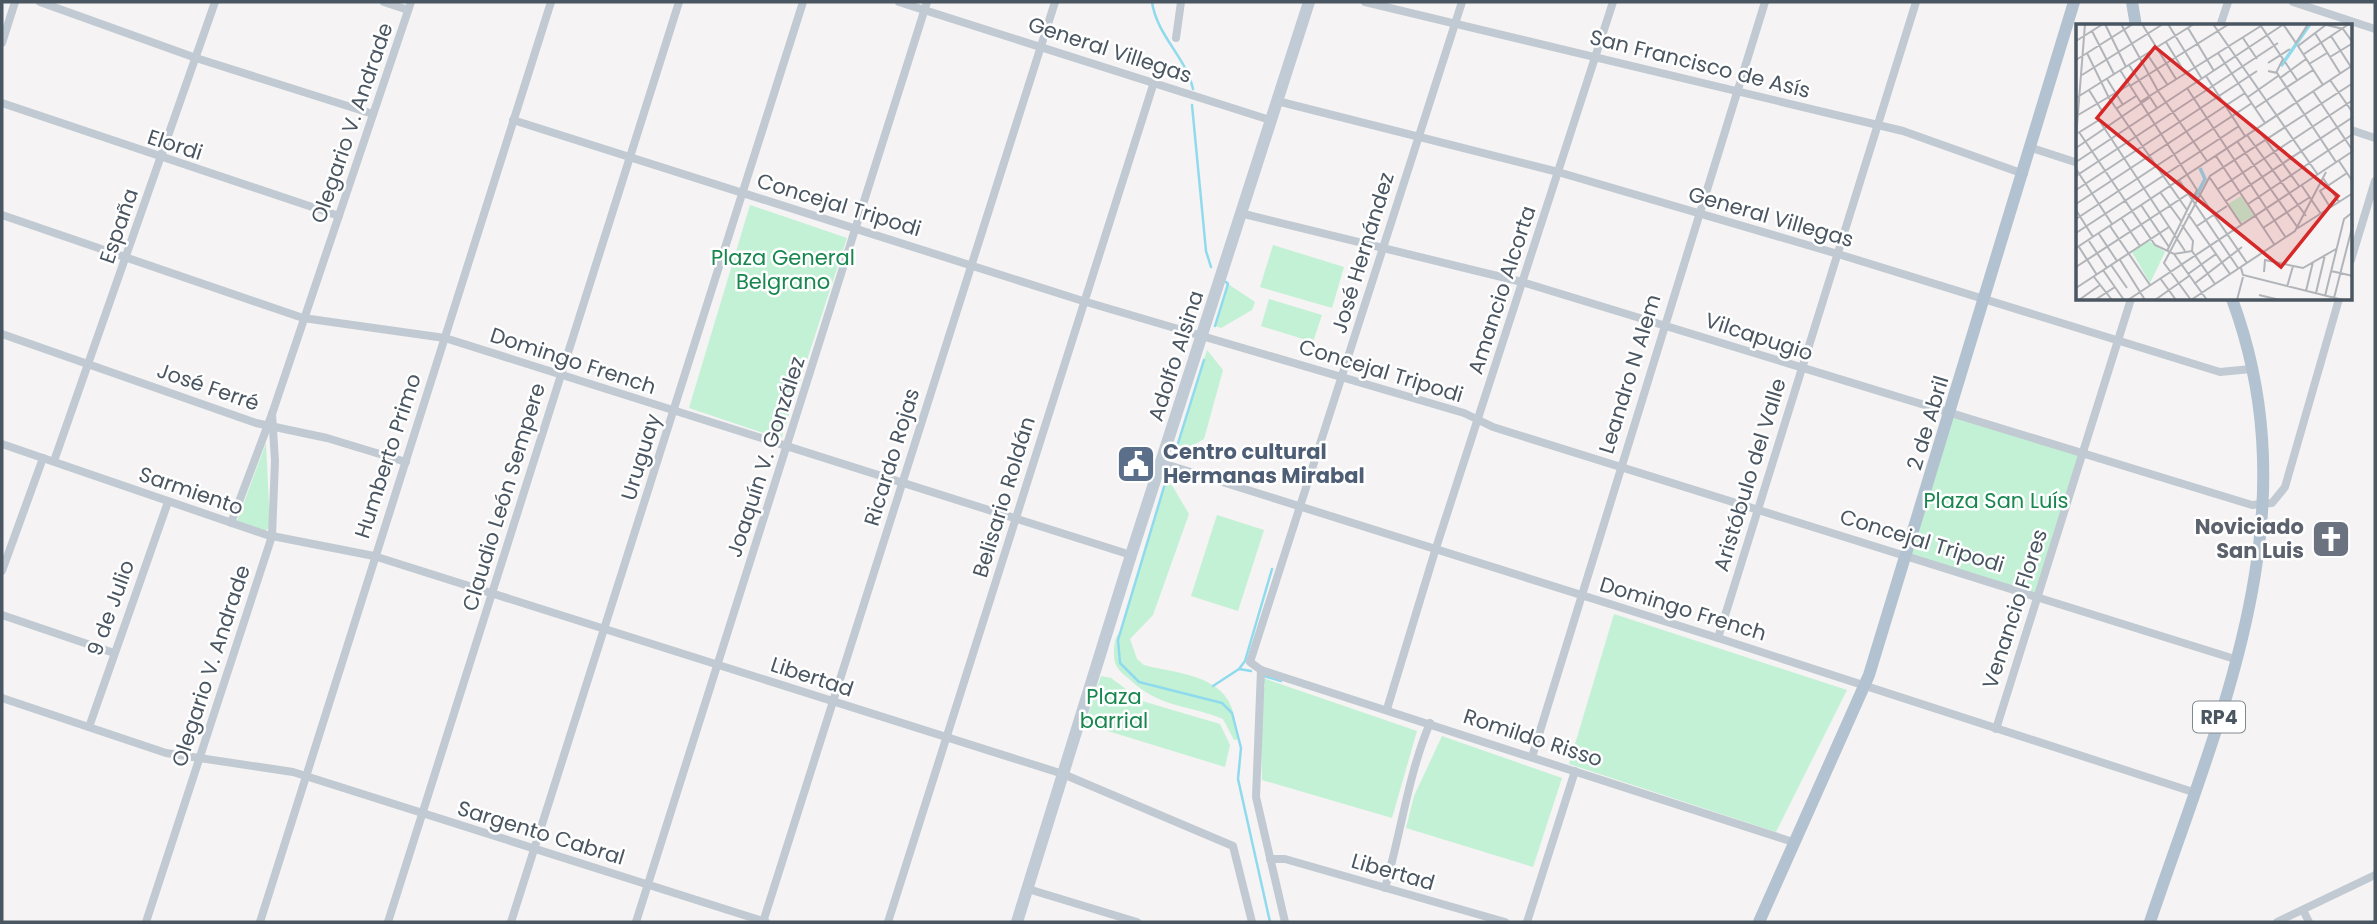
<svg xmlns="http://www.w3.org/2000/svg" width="2377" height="924" viewBox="0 0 2377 924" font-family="Poppins,sans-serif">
	<rect width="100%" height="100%" fill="#f5f3f3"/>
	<g fill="#c3f1d5">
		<polygon points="750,205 847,238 781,439 689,408"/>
		<polygon points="1273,245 1344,267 1332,308 1260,287"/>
		<polygon points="1228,284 1255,302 1252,310 1221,328 1215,326"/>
		<polygon points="1269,299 1322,315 1313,342 1261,326"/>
		<polygon points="1207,350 1223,370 1204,439 1174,456"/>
		<polygon points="1951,414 2083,454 2038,596 1906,554"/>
		<polygon points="266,443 270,526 266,531 237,521"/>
		<path d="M1167 477 1189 514 1153 615 1130 639 1137 659 1144 665C1173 673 1218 674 1231 706 1235 716 1236 728 1239 739L1234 740 1223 719C1184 703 1161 709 1128 678 1120 672 1114 666 1114 656 1114 646 1114 637 1121 631Z"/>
		<polygon points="1217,515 1264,530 1238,611 1191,596"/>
		<polygon points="1614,614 1847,690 1776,832 1569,764"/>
		<polygon points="1101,676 1111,678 1142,701 1220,724 1230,745 1225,767 1085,724"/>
		<polygon points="1263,678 1417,731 1392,818 1262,780 1260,698 1265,686"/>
		<polygon points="1442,736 1562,778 1533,867 1406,828 1414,796"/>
	</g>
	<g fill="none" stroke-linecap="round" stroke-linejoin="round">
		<g stroke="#90daee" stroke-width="2.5">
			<path d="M1152 2C1157 36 1186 57 1193 89"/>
			<polyline points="1192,105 1206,251 1211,267"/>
			<polyline points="1215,326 1228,284 1226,282"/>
			<polyline points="1174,456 1204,360"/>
			<polyline points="1167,477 1118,640 1120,663 1139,682 1222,703 1232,713 1241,748 1238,779 1270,922"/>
			<polyline points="1239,669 1245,661 1272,569"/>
			<polyline points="1264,676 1281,681"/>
			<polyline points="1213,686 1239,669 1251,671"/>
		</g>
		<g stroke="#c1cad2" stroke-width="8">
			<polyline points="40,2 196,58 373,114"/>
			<polyline points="384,2 408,10"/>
			<polyline points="899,2 1270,120"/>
			<polyline points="1365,2 1903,131 2024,174"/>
			<polyline points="1462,2 1250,662 1261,670 1793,842"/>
			<polyline points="2293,2 2375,29"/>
			<polyline points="2220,26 2228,2"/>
			<polyline points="1176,38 1181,2"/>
			<polyline points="2,43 15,2"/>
			<polyline points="1277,101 1558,172 1838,254 2220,372 2251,369"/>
			<polyline points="2,103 339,216"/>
			<polyline points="513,120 1083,301 1464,413 1493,427 2238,660"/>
			<polyline points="2351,130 2375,138"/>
			<polyline points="2032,148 2078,163"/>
			<polyline points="1240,213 1522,282 2252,505 2272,503 2285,487 2339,299"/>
			<polyline points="2,215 303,318 445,338 1131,555"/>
			<polyline points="2351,260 2375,181"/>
			<polyline points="2,334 256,423 327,438 406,462"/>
			<polyline points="2,444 267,535 374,556 1063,774 1233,846 1252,922"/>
			<polyline points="54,461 215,2"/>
			<polyline points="1162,463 1718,638 2193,792"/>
			<polyline points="231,523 272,414 411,2"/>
			<polyline points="2,571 43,458"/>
			<polyline points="2,615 114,653"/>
			<polyline points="1718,638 1916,2"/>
			<polyline points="1261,670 1256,797 1285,922"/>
			<polyline points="2,698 166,753 293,772 766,922"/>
			<polyline points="1387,709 1435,551 1613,2"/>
			<polyline points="89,727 168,502"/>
			<polyline points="1996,729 2131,299"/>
			<polyline points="1532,757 1765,2"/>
			<polyline points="1270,859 1285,859 1505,922"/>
			<path d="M1385 888C1401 833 1408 775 1430 723"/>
			<polyline points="1028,889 1137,922"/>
			<polyline points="2303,910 2309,922"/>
			<polyline points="146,922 272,536 275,461 272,414"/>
			<polyline points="260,922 551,2"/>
			<polyline points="388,922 679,2"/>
			<polyline points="511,922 803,2"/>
			<polyline points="636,922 927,2"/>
			<polyline points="763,922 1055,2"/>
			<polyline points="888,922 1154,82"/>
			<polyline points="1527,922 1575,771"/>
			<polyline points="2277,922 2375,875"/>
		</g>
		<polyline stroke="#c1cbd6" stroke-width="12" points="1017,922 1131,555 1309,2"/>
		<g stroke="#b3c2d1" stroke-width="12">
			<polyline points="2132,2 2136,26"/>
			<polyline points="1759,922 1869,675 2074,2"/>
			<path d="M2150 922C2219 717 2313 517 2232 299"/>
		</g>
	</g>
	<defs>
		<g id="civic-square" transform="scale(2.0125)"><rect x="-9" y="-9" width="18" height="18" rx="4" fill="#5c6f8a" stroke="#fff"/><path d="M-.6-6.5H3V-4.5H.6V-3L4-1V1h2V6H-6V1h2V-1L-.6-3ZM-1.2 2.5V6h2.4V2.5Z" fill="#fff"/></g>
		<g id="church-square" transform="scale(2.0125)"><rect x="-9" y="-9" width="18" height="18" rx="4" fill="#6b7280" stroke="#fff"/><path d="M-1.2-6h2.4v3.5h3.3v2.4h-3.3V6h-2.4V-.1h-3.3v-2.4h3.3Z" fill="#fff"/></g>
	</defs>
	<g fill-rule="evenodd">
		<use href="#civic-square" x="1136" y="464"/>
		<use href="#church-square" x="2331" y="539"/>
	</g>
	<g text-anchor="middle" stroke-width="5" stroke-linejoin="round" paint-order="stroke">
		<rect fill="#fff" stroke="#808990" stroke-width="2" x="2193" y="701.5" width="52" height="31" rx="5"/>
		<g font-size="19" font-weight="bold" fill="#4a5661">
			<text x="2219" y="724">RP4</text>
		</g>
		<g font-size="21" fill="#4a5661" stroke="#fff">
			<text transform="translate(1110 50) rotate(18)" y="7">General Villegas</text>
			<text transform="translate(1700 64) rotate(14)" y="7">San Francisco de Asís</text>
			<text transform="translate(352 123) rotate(-71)" y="7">Olegario V. Andrade</text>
			<text transform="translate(175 145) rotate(18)" y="7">Elordi</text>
			<text transform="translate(839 205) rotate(17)" y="7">Concejal Tripodi</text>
			<text transform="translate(1771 217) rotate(16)" y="7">General Villegas</text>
			<text transform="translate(119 226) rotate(-71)" y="7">España</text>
			<text transform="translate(1363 253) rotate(-73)" y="7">José Hernández</text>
			<text transform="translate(1502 290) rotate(-72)" y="7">Amancio Alcorta</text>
			<text transform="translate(1759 337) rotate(18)" y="7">Vilcapugio</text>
			<text transform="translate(1176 356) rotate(-72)" y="7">Adolfo Alsina</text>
			<text transform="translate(573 361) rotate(18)" y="7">Domingo French</text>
			<text transform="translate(1381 371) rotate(17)" y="7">Concejal Tripodi</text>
			<text transform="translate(1630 374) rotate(-73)" y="7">Leandro N Alem</text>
			<text transform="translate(208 387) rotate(19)" y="7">José Ferré</text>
			<text transform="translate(1928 423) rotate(-73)" y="7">2 de Abril</text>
			<text transform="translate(388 456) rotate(-72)" y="7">Humberto Primo</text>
			<text transform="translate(641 457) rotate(-73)" y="7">Uruguay</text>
			<text transform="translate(766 457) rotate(-72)" y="7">Joaquín V. González</text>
			<text transform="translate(892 457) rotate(-73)" y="7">Ricardo Rojas</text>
			<text transform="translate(1750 475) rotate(-73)" y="7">Aristóbulo del Valle</text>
			<text transform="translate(191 491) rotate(19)" y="7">Sarmiento</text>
			<text transform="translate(504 497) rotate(-73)" y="7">Claudio León Sempere</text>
			<text transform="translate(1004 497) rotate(-73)" y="7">Belisario Roldán</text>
			<text transform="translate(1922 541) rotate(17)" y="7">Concejal Tripodi</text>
			<text transform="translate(111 608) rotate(-70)" y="7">9 de Julio</text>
			<text transform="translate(1683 609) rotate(17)" y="7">Domingo French</text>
			<text transform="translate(2015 609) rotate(-72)" y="7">Venancio Flores</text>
			<text transform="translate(211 666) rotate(-72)" y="7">Olegario V. Andrade</text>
			<text transform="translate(812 677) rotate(18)" y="7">Libertad</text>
			<text transform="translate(1533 738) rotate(18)" y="7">Romildo Risso</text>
			<text transform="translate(541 833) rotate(17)" y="7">Sargento Cabral</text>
			<text transform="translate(1393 872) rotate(16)" y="7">Libertad</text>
		</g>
		<g font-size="21" fill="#17864f" stroke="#fff">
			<text x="783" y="265">Plaza General<tspan x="783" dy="24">Belgrano</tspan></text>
			<text x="1996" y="508">Plaza San Luís</text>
			<text x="1114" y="704">Plaza<tspan x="1114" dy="24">barrial</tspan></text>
		</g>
		<g font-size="21" font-weight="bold" fill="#4e5e75" stroke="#fff" text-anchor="start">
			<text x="1163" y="459">Centro cultural<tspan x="1163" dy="24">Hermanas Mirabal</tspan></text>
		</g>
		<g font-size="21" font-weight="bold" fill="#5b616d" stroke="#fff" text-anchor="end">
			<text x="2304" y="534">Noviciado<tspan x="2304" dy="24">San Luis</tspan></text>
		</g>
	</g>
	<g transform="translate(2076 24)">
		<rect width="276" height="276" fill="#f5f3f3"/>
		<path d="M165 172 178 192 164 199 152 180ZM73 217 89 228 74 259 56 228Z" fill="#c3f1d5"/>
		<path fill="none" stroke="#90daee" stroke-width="3.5" d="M205 42 234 0M118 176 129 155 124 144"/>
		<path fill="none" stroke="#b1b4b9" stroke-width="2" d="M29 0 50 43M45 0 82 67 131 137M66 0 100 55M92 0 126 55M137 0 242 151M207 0 220 19 232 0M247 0 267 5 277 19M185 2 207 35 200 49M112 4 138 47M16 7 38 50M239 9 264 49M255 12 275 43M167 14 181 35M0 17 27 0M90 18 109 49M11 29 33 74 111 186M142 29 189 99M71 30 91 60M228 30 273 0M254 33 277 19M0 36 57 0M209 38 221 56M192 39 214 25M233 40 251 29M53 41 81 84M44 46 121 166 91 227M192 47 201 49 260 138M6 51 87 0M130 52 169 112M204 54 230 35M31 55 47 81M254 56 277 89M247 61 222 22 251 0M54 62 153 0M111 64 210 214M13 66 26 87M237 67 277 127M172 73 202 52M0 74 118 0M64 78 188 0M179 84 237 46M40 85 60 72M2 91 53 61M181 104 223 162M3 108 79 221 98 230 116 227 139 260M2 109 23 96 109 227M171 111 230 192M0 114 9 0M161 117 222 204 277 169M0 124 73 74M140 132 198 220M263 137 277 158M0 138 208 0M0 145 36 200M0 152 202 19M134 154 165 200M247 154 263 178M103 156 162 244M226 162 245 190M142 165 277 76M0 166 181 47M84 168 105 197M123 169 171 239M150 177 277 93M0 180 169 69M172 180 277 110M65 181 93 223M254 183 244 167 271 149M0 186 17 213M112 190 154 250M0 195 176 79M46 195 64 222M106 201 117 217 116 227M34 202 74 261M121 202 151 182M187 204 234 173M0 209 163 102M23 210 41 237M13 217 31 244M3 223 21 251M0 224 277 41M98 230 131 276M44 236 69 276M35 241 51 264M0 243 112 170M165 244 167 251 267 276M27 246 48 276M255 247 277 252M188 248 189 236 227 244 260 225M112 250 140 230M18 253 36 276M84 254 100 276M118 260 166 223M211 263 217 242M0 264 93 203M230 267 237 238M240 269 249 231M183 271 204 276M249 272 268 195 277 188M258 274 277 200M3 276 24 261M19 276 39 263M52 276 277 127M79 276 113 252M115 276 88 239 134 152 277 59M115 276 219 207 250 148M161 276 167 253"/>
		<path fill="#d62828" fill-opacity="0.15" stroke="#d62828" stroke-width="3.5" d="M79 23 262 172 205 243 21 94Z"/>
		<rect width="276" height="276" fill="none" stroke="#4a5661" stroke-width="3.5"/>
	</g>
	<rect width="2377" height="924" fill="none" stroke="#4a5661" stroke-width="7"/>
</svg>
